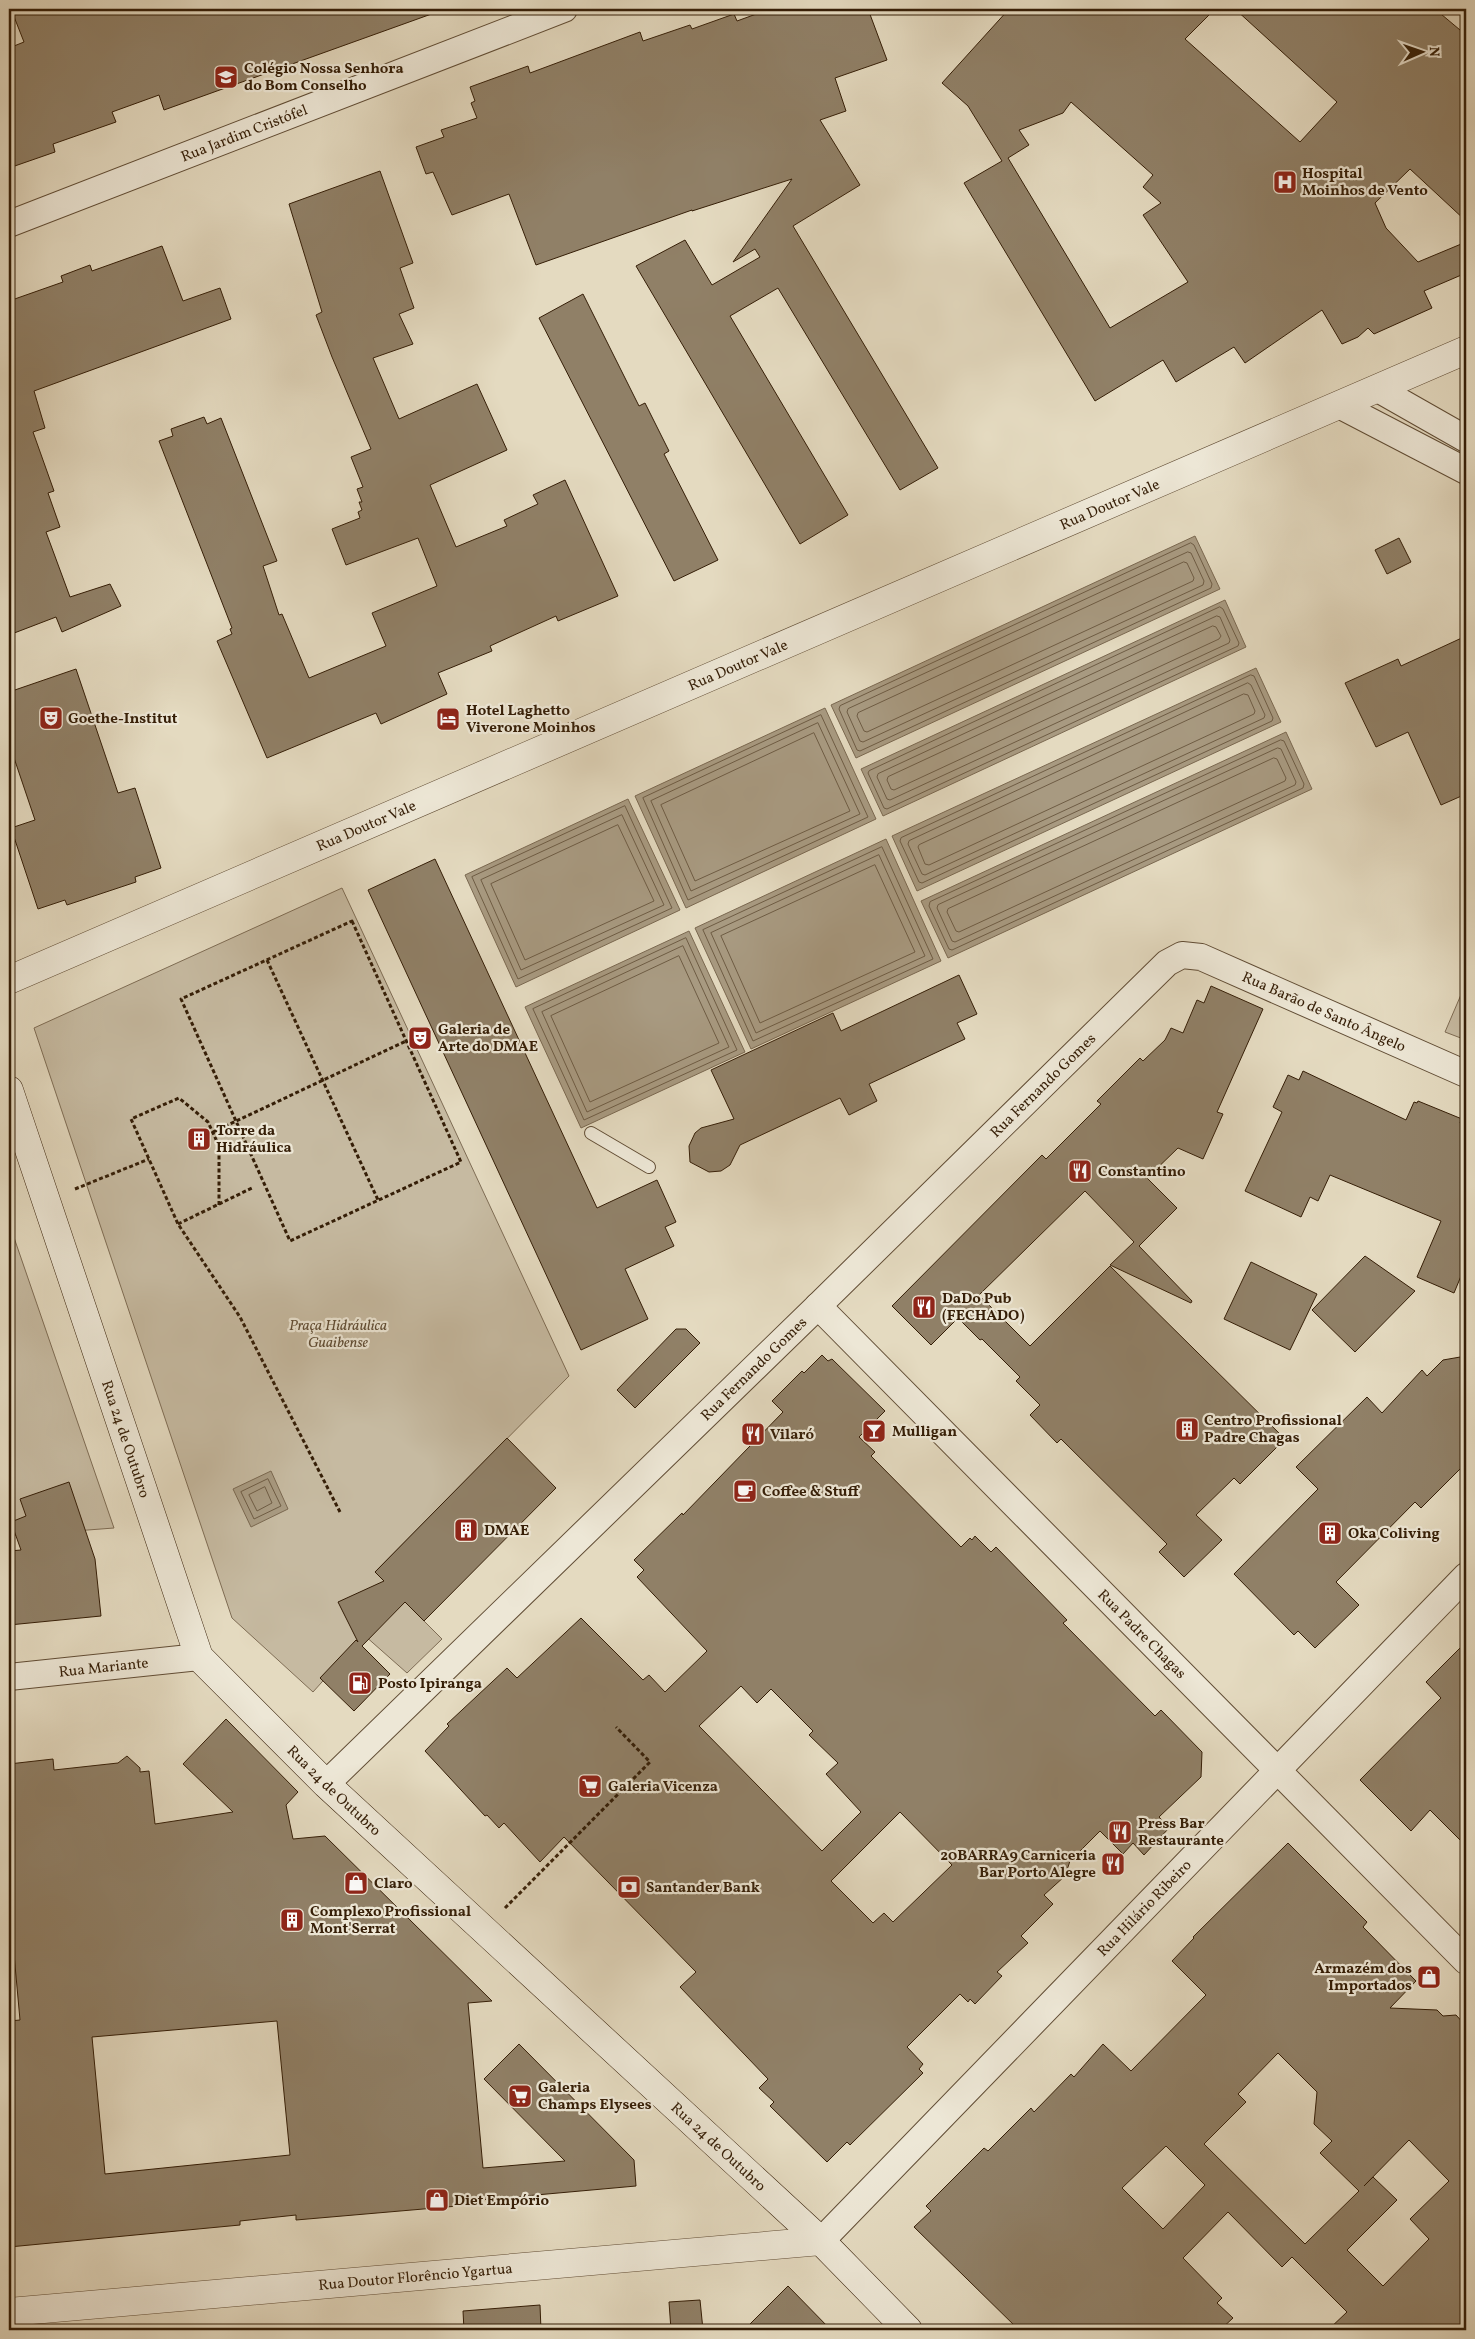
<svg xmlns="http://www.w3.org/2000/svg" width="1475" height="2339" viewBox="0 0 1475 2339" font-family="Vollkorn,serif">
	<rect width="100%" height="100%" fill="#e4dac0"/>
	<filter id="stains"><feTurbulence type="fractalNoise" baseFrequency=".004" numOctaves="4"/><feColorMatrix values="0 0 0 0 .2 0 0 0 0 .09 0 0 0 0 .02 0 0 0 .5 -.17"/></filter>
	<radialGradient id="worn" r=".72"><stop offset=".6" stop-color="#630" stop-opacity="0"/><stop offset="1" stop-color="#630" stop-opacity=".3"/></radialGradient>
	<g fill="#c6baa1" stroke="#7e6c54">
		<polygon points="342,888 569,1376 375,1572 442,1639 407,1673 364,1635 313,1692 232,1618 34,1028"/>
		<polygon points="1466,983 1466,1040 1445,1032"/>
		<polygon points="9,1223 114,1528 9,1536"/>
	</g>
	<g fill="#a89a81" stroke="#7a6850">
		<polygon points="1195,536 1220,589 856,758 831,705"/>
		<polygon points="1225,600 1246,647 883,816 861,769"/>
		<polygon points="1256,668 1281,722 917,891 892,836"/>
		<polygon points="825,708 876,819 686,908 635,796"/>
		<polygon points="1286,732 1312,789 948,958 921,901"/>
		<polygon points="628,799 680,910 516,987 465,875"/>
		<polygon points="886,839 941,961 751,1049 695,928"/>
		<polygon points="689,931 745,1052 581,1128 525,1007"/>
		<polygon points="271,1471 288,1509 251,1527 233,1489"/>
	</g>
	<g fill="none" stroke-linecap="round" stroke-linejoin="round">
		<g stroke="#6e5c44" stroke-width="1">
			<polygon points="1191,543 1194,545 1212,584 1211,588 860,751 857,750 839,709 840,706"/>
			<polygon points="1188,552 1191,553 1204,581 1203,585 863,742 860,741 847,712 848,709"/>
			<polygon points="1184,562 1187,563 1194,578 1193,581 867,732 864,731 857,716 858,713"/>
			<polygon points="1220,607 1223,609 1239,643 1238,646 887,809 884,808 868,773 869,771"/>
			<polygon points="1217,616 1220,617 1230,640 1229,643 890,800 887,799 877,777 878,774"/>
			<polygon points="1213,626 1216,627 1221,636 1219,639 894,790 891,789 887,780 888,777"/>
			<polygon points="1251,675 1254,676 1273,718 1272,721 922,883 919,882 900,841 901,838"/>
			<polygon points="1248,683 1251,685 1265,715 1264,718 925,875 922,874 908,844 909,841"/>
			<polygon points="1244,694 1248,695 1255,711 1254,714 929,865 925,864 918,847 919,845"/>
			<polygon points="821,715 868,817 688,900 643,798"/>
			<polygon points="818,723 860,814 691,891 651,801"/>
			<polygon points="814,733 850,811 695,881 661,805"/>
			<polygon points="1281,740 1284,741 1304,784 1303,788 952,950 949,949 929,906 930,902"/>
			<polygon points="1278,748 1281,749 1296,782 1295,785 955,942 952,941 937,908 938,905"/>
			<polygon points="1274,758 1277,759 1286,778 1285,781 959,932 956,931 947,912 948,909"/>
			<polygon points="625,806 672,908 518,979 472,877"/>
			<polygon points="622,815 664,905 521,970 481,880"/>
			<polygon points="618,825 654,901 525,960 491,884"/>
			<polygon points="882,847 933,959 753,1041 703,930"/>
			<polygon points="879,855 925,956 756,1033 711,933"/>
			<polygon points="875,865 915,952 760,1023 721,936"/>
			<polygon points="686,938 737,1050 584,1120 533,1009"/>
			<polygon points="683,946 729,1047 587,1112 542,1012"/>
			<polygon points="679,956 719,1043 590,1102 551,1016"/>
			<polygon points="268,1479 281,1506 254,1519 241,1492"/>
			<polygon points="265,1487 272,1503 257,1511 249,1495"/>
		</g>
	</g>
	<g fill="#908067" stroke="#351e07" fill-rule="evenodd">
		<polygon points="11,9 436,9 437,12 164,110 159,95 112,112 116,122 53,144 55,152 9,168 9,48 24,42"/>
		<polygon points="770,9 868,9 887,60 835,78 846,111 820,120 860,185 793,226 938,468 900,490 778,288 730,316 848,515 800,544 636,266 685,240 712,285 760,257 755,249 733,262 792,179 692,211 692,210 536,265 509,194 452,215 433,172 426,174 416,147 444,137 441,130 477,118 471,103 475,101 470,87 528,66 530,73 640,32 643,41 690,25 692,29 734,14 737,21"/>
		<path d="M1009 9H1215L1185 39 1300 142 1337 102 1235 9H1435L1466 35V221L1410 169 1375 203 1386 228 1418 262 1466 242V273L1424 291 1432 308 1374 334 1368 328 1358 337 1342 344 1322 310 1245 363 1234 347 1176 382 1163 360 1095 401 964 183 1002 161 968 106 942 83ZM1071 102 1153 175 1143 187 1161 203 1143 215 1188 282 1110 328 1008 158 1029 145 1019 130 1063 113Z"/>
		<polygon points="380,171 413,263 400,268 414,308 399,314 413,344 373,358 399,419 477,384 507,450 430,485 456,547 507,526 504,520 538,504 533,495 565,480 618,596 558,621 556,616 490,646 492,651 438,673 447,694 381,724 376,713 267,758 217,641 232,634 230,629 232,628 159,441 173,436 171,429 204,417 207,424 221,418 277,561 263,566 279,615 282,614 309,678 386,646 372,613 437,586 418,538 346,565 332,529 360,518 358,512 362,510 359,502 362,502 357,489 363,487 351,457 371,449 332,357 316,315 322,312 289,204"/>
		<polygon points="162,246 183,301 220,288 231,319 34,391 45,428 33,432 54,491 48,493 60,527 46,532 70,597 110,584 121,606 62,632 56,617 9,635 9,301 63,282 61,276 90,265 92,271"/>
		<polygon points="583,294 639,406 645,403 669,451 664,454 718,560 674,581 539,318"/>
		<polygon points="1399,538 1411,562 1387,574 1375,550"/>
		<polygon points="1466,636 1466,794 1441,805 1408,732 1376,747 1345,683 1398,659 1401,666"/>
		<polygon points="76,669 118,793 135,788 161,868 135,877 136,882 67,905 65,900 38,909 11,828 35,820 9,743 9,692"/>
		<polygon points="435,859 597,1208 657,1180 676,1222 665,1227 674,1246 625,1269 648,1319 581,1350 368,890"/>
		<polygon points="959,975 977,1014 957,1023 965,1039 869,1084 877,1101 849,1115 840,1098 740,1145 730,1165 721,1171 709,1172 690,1162 689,1146 695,1133 701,1128 734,1119 711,1070 833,1013 841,1031"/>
		<polygon points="1211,986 1263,1009 1217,1112 1223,1114 1203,1159 1178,1148 1147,1178 1177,1208 1139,1246 1192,1301 1191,1303 1110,1265 1134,1242 1085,1191 979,1295 1030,1346 1110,1266 1285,1439 1240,1484 1234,1478 1196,1515 1222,1540 1184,1577 1159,1552 1167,1544 1061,1439 1057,1443 1030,1415 1040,1405 1016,1381 1020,1377 982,1339 980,1340 958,1318 931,1345 892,1306 1042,1155 1046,1159 1101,1104 1097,1101 1140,1058 1143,1061 1165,1040 1171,1028 1183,1033 1197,1000 1204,1003"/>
		<polygon points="1303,1071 1406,1120 1414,1102 1417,1103 1418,1101 1462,1119 1460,1123 1466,1124 1466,1264 1454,1293 1417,1277 1441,1221 1330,1175 1318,1201 1310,1197 1301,1217 1245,1191 1282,1112 1273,1107 1288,1075 1299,1080"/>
		<polygon points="1365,1256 1415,1291 1355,1352 1312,1310"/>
		<polygon points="1251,1262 1317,1294 1290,1350 1224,1319"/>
		<polygon points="676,1329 686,1329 700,1343 635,1408 617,1390"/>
		<path d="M822 1355 828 1361 832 1359 885 1411 859 1437 875 1452 871 1456 961 1547 970 1538 972 1540 975 1536 991 1552 996 1547 1067 1620 1063 1623 1155 1716 1161 1710 1202 1752 1201 1777 1159 1817 1169 1828 1144 1855 1133 1843 1123 1854 1100 1831 1070 1861 1065 1876 1044 1895 1053 1904 1021 1936 1028 1943 997 1972 1002 1976 975 2004 970 1999 968 2002 960 1994 907 2047 923 2064 919 2069 923 2073 850 2145 847 2142 827 2162 770 2106 774 2102 759 2088 768 2079 680 1987 696 1972 564 1837 540 1862 504 1823 499 1828 487 1815 485 1816 425 1751 449 1726 447 1724 507 1668 517 1678 581 1618 643 1680 649 1675 665 1692 707 1651 637 1577 644 1570 634 1560 682 1513 683 1515 783 1412 772 1401 802 1371 804 1373ZM741 1686 757 1703 771 1689 813 1731 809 1735 838 1763 826 1774 861 1812 822 1851 699 1726ZM900 1812 952 1865 893 1922 884 1913 873 1923 831 1881Z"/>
		<polygon points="1466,1356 1466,1463 1421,1508 1415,1502 1336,1582 1359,1605 1315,1648 1298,1631 1294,1635 1234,1574 1318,1489 1296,1467 1367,1397 1382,1413 1422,1370 1427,1376 1443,1360"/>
		<polygon points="507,1438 556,1488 424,1621 405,1602 362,1646 390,1674 354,1711 320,1678 356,1640 358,1642 338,1602 384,1581 375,1572"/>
		<polygon points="69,1482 95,1559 101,1616 9,1625 9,1551 21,1550 11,1522 26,1516 20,1499"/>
		<polygon points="1466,1642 1466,1846 1430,1810 1411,1831 1360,1780 1441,1698 1426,1682"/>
		<path d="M226 1719 298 1792 286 1805 293 1839 325 1836 492 2001 468 2003 483 2168 565 2161 484 2079 519 2044 634 2160 636 2186 458 2202V2206L296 2220V2215L240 2221V2225L9 2247V2160H11L9 2135V2021L20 2020 13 1943H9V1764L53 1759 54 1770 118 1763 127 1756 140 1768V1772L149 1771 155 1824 233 1812 183 1764ZM277 2021 290 2155 105 2174 92 2037Z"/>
		<path d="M1288 1843 1367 1922 1363 1927 1416 1981 1390 2008 1437 2010 1443 2016 1456 2015 1466 2026V2330H1328L1347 2312 1292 2257 1282 2267 1228 2212 1183 2258 1222 2298 1217 2303 1233 2318 1220 2330H1019L914 2227 931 2211 926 2206 984 2148 988 2151 1031 2108 1034 2112 1071 2074 1074 2077 1103 2044 1131 2071 1206 1995 1172 1961 1194 1938 1193 1937ZM1278 2053 1317 2092 1314 2124 1332 2141 1320 2153 1359 2191 1305 2244 1204 2144 1246 2102 1238 2094ZM1409 2140 1449 2181 1410 2219 1429 2239 1383 2286 1347 2250 1397 2200 1373 2177 1364 2186ZM1166 2146 1205 2185 1163 2229 1122 2188Z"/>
		<polygon points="788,2286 831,2330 744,2330"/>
		<polygon points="700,2300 703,2330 671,2330 669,2302"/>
		<polygon points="540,2305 541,2330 464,2330 463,2311"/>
	</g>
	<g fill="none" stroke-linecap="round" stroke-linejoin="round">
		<g stroke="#614d35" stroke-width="14">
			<polyline id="service" points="591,1133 649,1167"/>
		</g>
		<g stroke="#614d35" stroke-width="28">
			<g id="minor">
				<path id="s1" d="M9 224 564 9"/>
				<polyline points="1378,389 1466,439"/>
				<polyline points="1339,405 1466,471"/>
				<path id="s2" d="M818 1306 1466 1961"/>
				<path id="s3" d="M9 1677 199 1657"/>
				<path id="s4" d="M326 1784 818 1306 1167 963 1182 955 1201 957 1466 1074"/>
				<path id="s5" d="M821 2241 1466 1576"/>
			</g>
		</g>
		<g stroke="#614d35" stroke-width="29">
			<g id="tertiary">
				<path id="s6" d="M9 980 1466 350"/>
				<path id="s7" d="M9 2312 821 2241"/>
			</g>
		</g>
		<g stroke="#351e07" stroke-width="29">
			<g id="secondary">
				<path id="s8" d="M9 1090 199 1657 326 1784 821 2241 908 2330"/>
			</g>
		</g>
		<g stroke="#351e07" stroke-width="3" stroke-dasharray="4 2.5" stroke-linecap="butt">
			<polygon points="352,921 461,1162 290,1241 181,999"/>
			<polyline points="267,960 378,1200"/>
			<polyline points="213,1132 406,1041"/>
			<polyline points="75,1189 149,1159"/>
			<polyline points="219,1205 219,1146 208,1122 179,1098 131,1119 178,1224 240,1317 340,1512"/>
			<polyline points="178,1224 252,1188"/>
			<polyline points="505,1908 650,1762 616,1727"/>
		</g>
		<use href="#service" stroke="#ede7d6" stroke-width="12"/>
		<use href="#minor" stroke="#ede7d6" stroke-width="26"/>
		<use href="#tertiary" stroke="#ede7d6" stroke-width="28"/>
		<use href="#secondary" stroke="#ede7d6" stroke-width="28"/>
	</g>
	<defs>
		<g id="school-square" transform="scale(1.25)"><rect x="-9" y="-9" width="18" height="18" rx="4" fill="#8f2418" stroke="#ede7d6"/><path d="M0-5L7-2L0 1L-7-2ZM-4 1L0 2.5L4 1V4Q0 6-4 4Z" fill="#fff"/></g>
		<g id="hospital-square" transform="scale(1.25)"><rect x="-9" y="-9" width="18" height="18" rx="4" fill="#8f2418" stroke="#ede7d6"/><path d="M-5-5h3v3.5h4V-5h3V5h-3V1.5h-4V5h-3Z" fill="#fff"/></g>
		<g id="theatre-square" transform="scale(1.25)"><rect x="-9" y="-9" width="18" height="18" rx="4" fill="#8f2418" stroke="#ede7d6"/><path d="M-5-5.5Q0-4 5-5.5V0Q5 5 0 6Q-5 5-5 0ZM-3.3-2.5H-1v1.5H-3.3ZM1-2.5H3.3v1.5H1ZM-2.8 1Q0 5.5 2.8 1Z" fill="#fff"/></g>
		<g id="hotel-square" transform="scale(1.25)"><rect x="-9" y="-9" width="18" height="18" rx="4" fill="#8f2418" stroke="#ede7d6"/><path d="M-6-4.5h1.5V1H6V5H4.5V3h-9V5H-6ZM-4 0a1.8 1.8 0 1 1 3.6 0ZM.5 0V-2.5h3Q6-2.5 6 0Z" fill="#fff"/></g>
		<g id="building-square" transform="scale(1.25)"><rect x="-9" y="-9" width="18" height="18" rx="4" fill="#8f2418" stroke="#ede7d6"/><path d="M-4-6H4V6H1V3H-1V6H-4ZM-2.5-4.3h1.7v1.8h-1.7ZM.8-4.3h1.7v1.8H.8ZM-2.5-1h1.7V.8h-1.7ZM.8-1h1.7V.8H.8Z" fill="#fff"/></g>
		<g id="restaurant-square" transform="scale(1.25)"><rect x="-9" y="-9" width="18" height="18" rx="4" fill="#8f2418" stroke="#ede7d6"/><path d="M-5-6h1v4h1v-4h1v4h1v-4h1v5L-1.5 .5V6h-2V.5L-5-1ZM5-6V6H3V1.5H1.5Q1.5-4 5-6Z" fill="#fff"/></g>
		<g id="bar-square" transform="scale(1.25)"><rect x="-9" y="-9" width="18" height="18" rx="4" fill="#8f2418" stroke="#ede7d6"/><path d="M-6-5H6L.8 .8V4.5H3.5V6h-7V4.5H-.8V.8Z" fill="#fff"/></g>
		<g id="cafe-square" transform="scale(1.25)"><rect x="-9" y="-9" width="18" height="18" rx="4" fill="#8f2418" stroke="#ede7d6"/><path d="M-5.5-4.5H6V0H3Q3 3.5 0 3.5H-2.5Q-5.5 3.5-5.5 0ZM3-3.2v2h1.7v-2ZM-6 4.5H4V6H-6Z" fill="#fff"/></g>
		<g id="fuel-square" transform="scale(1.25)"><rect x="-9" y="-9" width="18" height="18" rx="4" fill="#8f2418" stroke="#ede7d6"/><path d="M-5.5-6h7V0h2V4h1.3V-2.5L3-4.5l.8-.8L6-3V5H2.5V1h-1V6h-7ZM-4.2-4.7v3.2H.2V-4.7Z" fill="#fff"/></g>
		<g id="supermarket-square" transform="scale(1.25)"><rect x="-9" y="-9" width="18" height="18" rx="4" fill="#8f2418" stroke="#ede7d6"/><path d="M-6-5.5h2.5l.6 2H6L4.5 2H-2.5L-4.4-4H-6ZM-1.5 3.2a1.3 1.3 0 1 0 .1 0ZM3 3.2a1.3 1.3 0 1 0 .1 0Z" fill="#fff"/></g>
		<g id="shop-square" transform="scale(1.25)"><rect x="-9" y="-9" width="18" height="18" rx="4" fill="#8f2418" stroke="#ede7d6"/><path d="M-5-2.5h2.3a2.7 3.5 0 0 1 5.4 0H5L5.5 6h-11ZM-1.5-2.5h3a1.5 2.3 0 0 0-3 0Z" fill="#fff"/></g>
		<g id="bank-square" transform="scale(1.25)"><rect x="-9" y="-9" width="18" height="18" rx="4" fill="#8f2418" stroke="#ede7d6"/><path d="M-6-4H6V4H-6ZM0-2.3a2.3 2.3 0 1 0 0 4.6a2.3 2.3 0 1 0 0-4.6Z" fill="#fff"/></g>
	</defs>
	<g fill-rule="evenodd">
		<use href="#school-square" x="226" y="77"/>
		<use href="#hospital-square" x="1285" y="182"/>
		<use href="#theatre-square" x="51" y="718"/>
		<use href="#hotel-square" x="448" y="719"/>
		<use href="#theatre-square" x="420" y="1038"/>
		<use href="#building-square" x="199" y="1139"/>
		<use href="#restaurant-square" x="1080" y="1171"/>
		<use href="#restaurant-square" x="924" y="1307"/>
		<use href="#building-square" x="1187" y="1429"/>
		<use href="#bar-square" x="874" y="1431"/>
		<use href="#restaurant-square" x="753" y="1434"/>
		<use href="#cafe-square" x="745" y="1491"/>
		<use href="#building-square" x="466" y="1530"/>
		<use href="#building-square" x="1330" y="1533"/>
		<use href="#fuel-square" x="360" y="1683"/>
		<use href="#supermarket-square" x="590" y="1786"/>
		<use href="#restaurant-square" x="1120" y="1832"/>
		<use href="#restaurant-square" x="1113" y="1864"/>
		<use href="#shop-square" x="356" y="1883"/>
		<use href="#bank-square" x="629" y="1887"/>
		<use href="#building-square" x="292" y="1920"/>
		<use href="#shop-square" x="1429" y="1977"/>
		<use href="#supermarket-square" x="520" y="2096"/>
		<use href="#shop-square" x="437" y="2200"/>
	</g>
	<g text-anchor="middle" stroke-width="4.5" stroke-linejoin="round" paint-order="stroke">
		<g font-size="15" font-weight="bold" fill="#351e07" stroke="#ede7d6" text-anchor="start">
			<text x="244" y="73">Colégio Nossa Senhora<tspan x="244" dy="17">do Bom Conselho</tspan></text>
			<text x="1302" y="178">Hospital<tspan x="1302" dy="17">Moinhos de Vento</tspan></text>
			<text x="466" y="715">Hotel Laghetto<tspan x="466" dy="17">Viverone Moinhos</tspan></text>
			<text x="68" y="723">Goethe-Institut</text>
			<text x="438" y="1034">Galeria de<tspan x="438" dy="17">Arte do DMAE</tspan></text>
			<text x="216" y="1135">Torre da<tspan x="216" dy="17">Hidráulica</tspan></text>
			<text x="1098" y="1176">Constantino</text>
			<text x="942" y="1303">DaDo Pub<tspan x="942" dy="17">(FECHADO)</tspan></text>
			<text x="1204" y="1425">Centro Profissional<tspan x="1204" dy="17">Padre Chagas</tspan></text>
			<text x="892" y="1436">Mulligan</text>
			<text x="770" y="1439">Vilaró</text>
			<text x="762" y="1496">Coffee &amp; Stuff</text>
			<text x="484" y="1535">DMAE</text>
			<text x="1348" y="1538">Oka Coliving</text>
			<text x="378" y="1688">Posto Ipiranga</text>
			<text x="608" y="1791">Galeria Vicenza</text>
			<text x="1138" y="1828">Press Bar<tspan x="1138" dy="17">Restaurante</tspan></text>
			<text x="1096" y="1860" text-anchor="end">20BARRA9 Carniceria<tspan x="1096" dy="17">Bar Porto Alegre</tspan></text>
			<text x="374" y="1888">Claro</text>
			<text x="646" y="1892">Santander Bank</text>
			<text x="310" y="1916">Complexo Profissional<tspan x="310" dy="17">Mont'Serrat</tspan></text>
			<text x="1412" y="1973" text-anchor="end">Armazém dos<tspan x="1412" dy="17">Importados</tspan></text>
			<text x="538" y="2092">Galeria<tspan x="538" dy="17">Champs Elysees</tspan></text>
			<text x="454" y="2205">Diet Empório</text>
		</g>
		<g font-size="15" fill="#351e07" stroke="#ede7d6">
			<text dy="5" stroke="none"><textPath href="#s1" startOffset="252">Rua Jardim Cristófel</textPath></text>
			<text dy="5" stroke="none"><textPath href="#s6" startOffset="1199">Rua Doutor Vale</textPath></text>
			<text dy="5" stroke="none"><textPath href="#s6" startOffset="794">Rua Doutor Vale</textPath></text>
			<text dy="5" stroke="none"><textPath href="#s6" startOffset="389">Rua Doutor Vale</textPath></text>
			<text dy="5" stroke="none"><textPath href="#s4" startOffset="1346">Rua Barão de Santo Ângelo</textPath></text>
			<text dy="5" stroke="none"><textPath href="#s4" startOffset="1001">Rua Fernando Gomes</textPath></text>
			<text dy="5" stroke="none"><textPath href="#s4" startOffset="596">Rua Fernando Gomes</textPath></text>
			<text dy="5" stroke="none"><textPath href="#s8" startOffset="368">Rua 24 de Outubro</textPath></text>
			<text dy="5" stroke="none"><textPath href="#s2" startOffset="461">Rua Padre Chagas</textPath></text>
			<text dy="5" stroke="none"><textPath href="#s3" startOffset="95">Rua Mariante</textPath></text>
			<text dy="5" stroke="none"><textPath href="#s8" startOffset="788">Rua 24 de Outubro</textPath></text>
			<text dy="5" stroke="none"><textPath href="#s5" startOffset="464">Rua Hilário Ribeiro</textPath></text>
			<text dy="5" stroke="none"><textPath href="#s8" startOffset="1312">Rua 24 de Outubro</textPath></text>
			<text dy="5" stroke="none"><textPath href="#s7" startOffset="408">Rua Doutor Florêncio Ygartua</textPath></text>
		</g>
		<g font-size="15" font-style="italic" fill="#604d35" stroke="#ede7d6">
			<text x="338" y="1330">Praça Hidráulica<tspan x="338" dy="17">Guaibense</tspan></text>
		</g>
	</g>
	<rect width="1475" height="2339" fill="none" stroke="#e4dac0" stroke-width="30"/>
	<rect x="10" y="10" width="1455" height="2319" fill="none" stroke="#351e07" stroke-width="2.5"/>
	<rect x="15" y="15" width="1445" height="2309" fill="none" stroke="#351e07"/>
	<g transform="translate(1422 52) rotate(88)" stroke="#ede7d6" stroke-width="4" paint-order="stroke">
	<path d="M0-4L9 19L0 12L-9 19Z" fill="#351e07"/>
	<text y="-8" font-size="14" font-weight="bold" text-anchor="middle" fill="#351e07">N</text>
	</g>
	<rect width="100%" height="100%" filter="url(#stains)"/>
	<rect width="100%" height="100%" fill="url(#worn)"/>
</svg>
